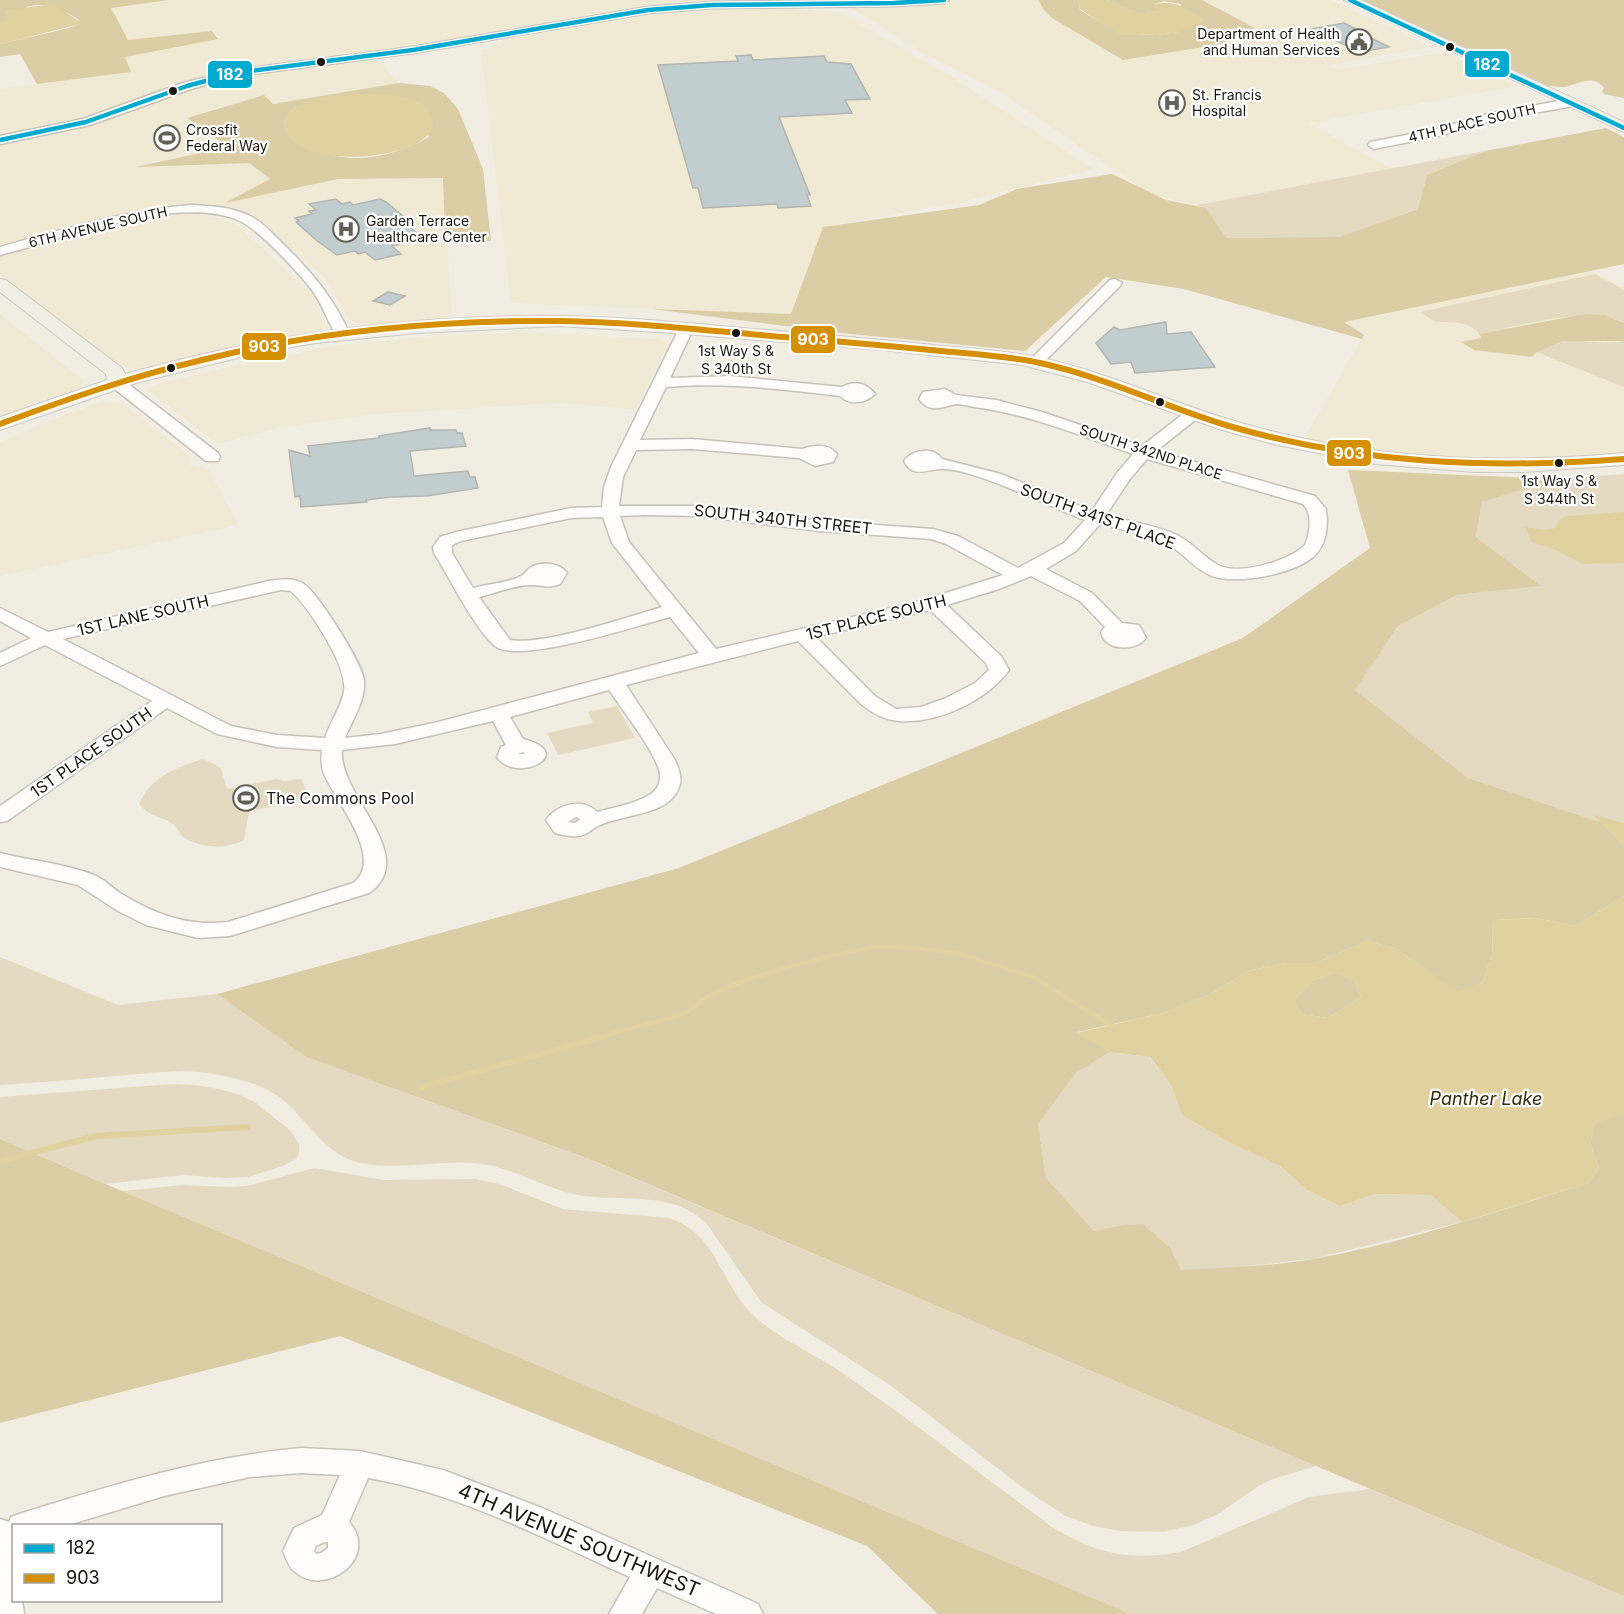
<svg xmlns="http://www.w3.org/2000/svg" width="1624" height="1614" viewBox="0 0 1624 1614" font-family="Inter,sans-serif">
	<rect width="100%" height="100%" fill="#f2ede2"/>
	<g fill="#f0e9d4">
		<polygon points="169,0 726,0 664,4 389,50 244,68 188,82 75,120 27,133 0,136 0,89 130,72 124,57 212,31 128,40 111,8"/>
		<polygon points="961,0 1039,0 1043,9 1052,18 1124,60 1254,27 1202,0 1332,0 1430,47 1329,65 1337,70 1440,53 1452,55 1517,86 1309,123 1391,169 1197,205 1150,194 997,90 920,51 850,7"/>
		<polygon points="782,8 840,13 950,76 1093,169 958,203 823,227 792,314 511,303 481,51 510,37 625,18 680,10"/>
		<polygon points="377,58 399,83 273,104 264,95 188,117 229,147 141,166 249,163 270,179 228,202 338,179 443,178 452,317 372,325 359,324 350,320 325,278 256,219 217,207 160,206 0,245 0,143 98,123 206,85 236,77"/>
		<polygon points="186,214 217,217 239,226 309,292 319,310 324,328 316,332 239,346 148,367 130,368 121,366 0,275 0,255 118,223 165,215"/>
		<polygon points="1592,271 1624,288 1624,459 1490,466 1301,444 1364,335 1343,322"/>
		<polygon points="0,314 84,381 80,388 31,404 0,418"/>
		<polygon points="523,332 656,339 667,342 668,345 635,408 630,409 558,403 375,414 276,428 221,443 216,443 148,390 154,385 227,367 339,345 422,337"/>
		<polygon points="108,400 119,401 189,455 190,465 209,470 238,525 0,576 0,442 64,415"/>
	</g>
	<g fill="#e4dac1">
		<polygon points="1485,151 1427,175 1418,209 1339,237 1226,238 1207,208 1197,205"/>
		<path d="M1595 274 1624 290V323C1593 304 1515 327 1479 334 1468 320 1453 323 1438 322 1432 321 1425 315 1420 312Z"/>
		<polygon points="1576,340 1605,343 1624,341 1624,387 1536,352 1563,341"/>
		<polygon points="1624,474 1624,830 1468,778 1355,690 1398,626 1457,595 1540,586 1476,537 1482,502 1558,479"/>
		<polygon points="617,706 635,738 558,755 547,733 593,723 588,712"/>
		<path d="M203 759 221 768 227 789 276 779 284 781 301 779 311 800 249 811 244 840C228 850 197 848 182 836 178 833 178 827 174 825 161 815 151 818 139 804 152 776 175 768 203 759Z"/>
		<path d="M0 957 118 1005 217 994 306 1057 588 1159 1316 1466 1273 1479 1257 1487 1220 1513 1194 1525 1162 1532 1121 1531 1093 1526 1064 1515 1027 1491 890 1385 761 1302 707 1224C672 1189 622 1203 578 1195 543 1188 509 1165 474 1163 436 1160 398 1171 360 1163 327 1155 311 1126 288 1104 267 1084 236 1078 208 1073 182 1069 153 1073 127 1075 85 1079 42 1082 0 1085Z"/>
		<polygon points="1110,1052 1149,1057 1172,1087 1182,1115 1230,1143 1280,1166 1307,1190 1340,1206 1375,1194 1431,1195 1462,1222 1313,1259 1221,1269 1181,1270 1171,1249 1121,1225 1094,1231 1046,1178 1038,1123 1076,1073"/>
		<polygon points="172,1084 196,1085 219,1089 240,1095 256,1103 291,1131 299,1144 299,1153 296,1159 283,1166 248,1177 225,1178 182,1175 106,1184 0,1139 0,1097"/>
		<path d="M315 1168 384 1180 475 1179 499 1184 563 1209 670 1218C717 1235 719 1280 751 1313 775 1337 809 1351 838 1370 911 1420 981 1475 1052 1527 1097 1554 1128 1561 1181 1552L1309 1497 1370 1489 1624 1596V1614H1131L122 1191 182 1185 231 1187 246 1186Z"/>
	</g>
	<g fill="#dbcda5" fill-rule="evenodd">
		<path d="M0 0H169L111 8 128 40 212 31 218 39 125 57 131 72 37 84 20 54 0 57V44L69 28 80 24 79 20C65 10 42 0 25 8 16 12 9 20 0 24Z"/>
		<polygon points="1039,0 1078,0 1080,10 1118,33 1157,35 1180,32 1181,4 1164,1 1154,4 1159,11 1139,14 1107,0 1202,0 1255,28 1222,44 1123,60 1052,18 1043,9"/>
		<path d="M1362 0H1624V98L1604 94 1602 91 1604 88C1595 75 1580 82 1569 86 1564 88 1555 86 1549 86Z"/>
		<path d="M399 83 430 86 444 93 458 109 483 169 491 241 465 239 445 233 443 178 338 179 225 203 270 179 249 163 136 167 228 147 187 118 264 95 273 104ZM363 94 402 98 417 102 429 137C403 152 363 164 333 155 317 151 301 139 286 132L284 121 294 107 322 99Z"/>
		<polygon points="1606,128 1624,137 1624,264 1344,322 1364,335 1362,339 1184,289 1106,277 1025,351 841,333 652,309 791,314 823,227 979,205 1017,189 1112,174 1166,200 1207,208 1226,238 1339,237 1418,209 1427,175 1485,151"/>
		<polygon points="1585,314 1604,315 1624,323 1624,341 1563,341 1537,352 1532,357 1474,350 1461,342 1481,338 1479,334"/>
		<path d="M1348 470 1558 479 1482 502 1476 537 1541 586 1457 595 1398 626 1355 690 1468 778 1624 830V896L1575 926 1536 918 1493 920 1492 955 1482 983 1457 992 1397 949 1367 941 1315 963H1285L1247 971 1209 995 1163 1013 1077 1032 1110 1052 1076 1073 1038 1124 1046 1178 1094 1231 1121 1225 1143 1224 1171 1249 1181 1270C1225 1268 1271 1266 1314 1259 1407 1242 1498 1211 1588 1183L1599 1168 1590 1144 1595 1123 1624 1112V1596L589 1159 306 1057 217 994 679 868 1243 638 1370 548Z"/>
		<polygon points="1336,973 1354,980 1361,997 1327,1018 1302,1014 1294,1001 1312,981"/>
		<polygon points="0,1139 122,1191 1131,1614 938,1614 867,1546 340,1336 0,1423"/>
	</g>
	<g fill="#e1d0a0" fill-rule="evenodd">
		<path d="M1078 0H1107L1139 14 1158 11 1154 4C1175 0 1188 8 1205 20L1180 32 1157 35 1117 33 1080 9Z"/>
		<polygon points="45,5 56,6 79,21 80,24 0,44 0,24 8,19 3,11"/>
		<path d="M363 94C383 95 420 93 431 114 456 162 271 178 285 117 298 95 341 96 363 94Z"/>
		<polygon points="1624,512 1624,563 1583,564 1556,550 1532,542 1525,527 1544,530 1556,528 1559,520 1567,516"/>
		<polygon points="1593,815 1624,823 1624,847"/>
		<path d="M1624 896V1112L1595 1124 1590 1144 1599 1168 1588 1183 1462 1222 1431 1195 1375 1194 1340 1206 1307 1190 1280 1166 1230 1143 1182 1115 1172 1087 1150 1057 1110 1052 1076 1033 1163 1013 1209 995 1247 971 1285 963H1315L1367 941 1397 949 1457 991 1482 983 1492 955 1493 920 1536 918 1575 926ZM1336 973 1354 980 1361 997 1327 1018 1302 1014 1294 1001 1312 981Z"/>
	</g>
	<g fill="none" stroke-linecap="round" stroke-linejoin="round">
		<polyline stroke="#e1d0a0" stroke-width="4.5" points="600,1037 684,1014 710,995 748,979 817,959 874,947 915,948 960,954 1033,977 1111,1025"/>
		<g stroke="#e1d0a0" stroke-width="6">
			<polyline points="422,1087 605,1036"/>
			<polyline points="0,1161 96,1136 248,1127"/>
		</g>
	</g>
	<g fill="#c1cdce" stroke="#b4b6b3" stroke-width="1.5">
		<polygon points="1344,23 1366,34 1363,34 1389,47 1360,52 1311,29"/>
		<polygon points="751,55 753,60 824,56 827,62 851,64 870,99 845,100 852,113 779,117 810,195 807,195 811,206 778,208 777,204 703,208 698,188 693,188 658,65 738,61 736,56"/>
		<polygon points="336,199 342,204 350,202 353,205 380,199 386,202 409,221 406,222 419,236 397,241 400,244 392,246 401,254 375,260 365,252 358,254 355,251 337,255 316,240 296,222 299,221 295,218 312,214 309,211 316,210 309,204"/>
		<polygon points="388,292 405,296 390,305 373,301"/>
		<polygon points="1166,322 1167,334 1191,332 1215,367 1135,373 1131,362 1111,364 1096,343 1114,327 1120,330"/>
		<polygon points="430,428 430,430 456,430 457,433 462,433 466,446 410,451 414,476 468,471 470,477 475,477 478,488 427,496 391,497 366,500 367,502 301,507 300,496 295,497 289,450 310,456 308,446 379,438 379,436"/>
	</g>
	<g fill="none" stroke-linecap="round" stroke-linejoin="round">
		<g stroke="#c6c2b9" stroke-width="3">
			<g id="minor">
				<polygon points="949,0 944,3 894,6 712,8 648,13 413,53 236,76 191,89 90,125 0,144 0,136 83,119 183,83 235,70 413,47 648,7 712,2"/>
				<polygon points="1570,99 1574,100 1574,106 1493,120 1439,136 1374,149 1368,145 1370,142 1437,129 1491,113"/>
				<path d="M192 205C211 206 232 207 250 216 261 221 270 231 279 240 309 269 333 296 350 335L348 338H338C328 323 323 305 312 290 298 272 259 230 240 221 179 193 63 240 0 255V247C63 229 126 210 192 205Z"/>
				<polygon points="1115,279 1122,283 1120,286 1040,366 1030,366 1027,363 1110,280"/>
				<path d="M686 325 693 329 670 378 730 376 842 387C854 380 867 383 875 394 866 403 850 406 840 396 782 389 724 382 666 387L640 440 692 439 802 449C815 445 828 443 837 454L833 462 815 466 799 458 692 449 636 450 623 477 619 506H697L820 521 933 529 958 536 1018 568 1064 543 1085 520C1051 508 973 467 940 469 926 470 912 478 904 461 912 450 933 446 942 459L1001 474 1092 511 1117 473 1133 454C1081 436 1029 414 974 407 969 406 961 404 956 404 942 407 930 414 919 399L923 392 945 389 956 395 996 400 1042 412 1142 446 1187 411H1199L1201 414 1199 417 1156 451 1315 496 1326 509C1328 524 1327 541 1317 553 1299 574 1237 585 1212 576 1194 569 1183 552 1167 544 1146 533 1122 530 1100 524L1076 551 1046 569 1092 593 1122 623 1139 625 1146 638C1136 652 1104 651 1101 632L1105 627 1080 601 1031 576 999 589 947 605 1001 656 1009 670C987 701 937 724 899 721 884 720 872 713 861 704L798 641 626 685 675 760C678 768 683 778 679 787 670 816 620 814 598 826 590 830 587 835 578 836 570 837 563 835 555 833L546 820C557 804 583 797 597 812 615 807 635 804 651 794 657 790 661 782 660 774 657 754 621 708 609 690L510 717 523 739C579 753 516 785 497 757L501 747 506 745 493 721 395 744 342 750C338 796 421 856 369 893L230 936 198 938 146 925 118 911 78 885 0 867V853C31 861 64 863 94 875 104 879 111 887 120 893 154 914 188 927 228 922L353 883C386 860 335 800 324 774 321 766 321 758 322 750L277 747 217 734 167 708 7 821 0 822V806L152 701 45 645 0 666V653L31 638 0 621V608L48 632 269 581C280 579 295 577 305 585 319 595 362 663 364 680 366 700 352 720 345 738L381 734 438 722 699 653 670 617C639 625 519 665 495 646 475 629 449 577 434 553L433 547 440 537 456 532 571 508 602 507 604 487 611 467 679 329ZM1147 459 1303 504C1313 515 1310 532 1305 545 1289 561 1239 576 1218 565 1203 557 1193 543 1177 535 1155 525 1130 522 1106 515L1130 479ZM645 515 697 516 820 531 931 539 946 544 1003 575 920 601 716 649 629 542 620 516ZM603 517 612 543 662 607C628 617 543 646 510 640L479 597C493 594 518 584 532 585 546 585 544 589 560 584L567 573C560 563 543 561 531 567 527 569 525 575 521 576 507 583 488 584 473 588L452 553V545L461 541 571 518ZM281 590 291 591C309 608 348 666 344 691 341 708 330 722 325 738L277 735 231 726 63 639ZM930 610 986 663 989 670 975 683 946 698 921 707 896 709 875 696 816 637ZM523 752 526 754H518ZM576 817 580 819 575 823 568 822Z"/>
				<polygon points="117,378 123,380 218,453 220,457 218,461 206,461 111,386 109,383"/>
				<path d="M301 1448 360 1451 443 1470 542 1508 743 1597 758 1604 763 1614H716L657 1588 642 1614H609L630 1577C544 1539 462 1494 368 1478L349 1522C381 1559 323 1599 294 1571 288 1566 286 1558 283 1551L294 1528 322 1515 340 1475 301 1473 250 1477 164 1496 65 1526H14V1600H22L24 1614H0V1519L9 1522 11 1517 22 1513C116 1484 203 1457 301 1448ZM325 1542H328V1548L321 1553 316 1554 314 1551 316 1546Z"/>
			</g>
		</g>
		<g stroke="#cccac4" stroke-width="2">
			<g id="major">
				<polygon points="1344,0 1361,0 1624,122 1624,132"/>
				<path d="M0 279 6 280 122 368 125 374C266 334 415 314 563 316 639 317 715 326 791 332 842 336 893 341 944 346 977 349 1010 351 1042 358 1110 373 1172 403 1238 422 1364 459 1494 465 1624 453V465L1524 472H1474L1375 464 1277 445 1222 430 1087 382 1022 365 882 350 672 333 560 326 417 333 316 343 262 352 136 383 0 430V417L107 380 106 374 0 292Z"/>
			</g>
		</g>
		<use href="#minor" fill="#fdfcfb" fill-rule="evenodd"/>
		<use href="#major" fill="#f1eee5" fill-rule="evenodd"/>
		<g stroke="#fff" stroke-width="7">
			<g id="bus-1">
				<polyline points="1350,0 1624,128"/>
				<polyline points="0,140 86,122 187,86 235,73 413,50 648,10 712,5 894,3 944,0"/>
			</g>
		</g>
		<g stroke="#fff" stroke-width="10">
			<path id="bus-2" d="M0 424C65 400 130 377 198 361 316 331 439 320 560 321 635 322 709 331 784 337 836 341 889 346 941 351 974 354 1008 356 1040 363 1105 377 1165 407 1229 426 1358 464 1490 469 1624 459"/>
		</g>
		<use href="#bus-1" stroke="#00a9ce" stroke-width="4.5"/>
		<use href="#bus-2" stroke="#d59002" stroke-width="6"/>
	</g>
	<defs>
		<g id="civic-ring" transform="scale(1.35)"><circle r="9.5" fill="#fff" stroke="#636058" stroke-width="1.5"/><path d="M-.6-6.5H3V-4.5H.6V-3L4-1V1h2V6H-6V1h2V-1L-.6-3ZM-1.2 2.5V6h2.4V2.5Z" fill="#636058"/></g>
		<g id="hospital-ring" transform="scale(1.35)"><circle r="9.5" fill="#fff" stroke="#636058" stroke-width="1.5"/><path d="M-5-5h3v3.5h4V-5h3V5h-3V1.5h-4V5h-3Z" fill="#636058"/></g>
		<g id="stadium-ring" transform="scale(1.35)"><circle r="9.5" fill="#fff" stroke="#636058" stroke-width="1.5"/><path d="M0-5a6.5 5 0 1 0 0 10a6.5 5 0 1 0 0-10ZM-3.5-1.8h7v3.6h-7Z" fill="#636058"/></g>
	</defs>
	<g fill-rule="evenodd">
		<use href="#civic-ring" x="1359" y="42"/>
		<use href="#hospital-ring" x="1172" y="103"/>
		<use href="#stadium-ring" x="167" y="138"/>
		<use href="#hospital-ring" x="346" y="229"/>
		<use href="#stadium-ring" x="246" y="798"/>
	</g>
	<g fill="#16140d" stroke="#fff" stroke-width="2">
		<circle cx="1450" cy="47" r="5"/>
		<circle cx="321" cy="62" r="5"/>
		<circle cx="173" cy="91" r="5"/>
		<circle cx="736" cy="333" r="5"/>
		<circle cx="171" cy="368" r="5"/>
		<circle cx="1160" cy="402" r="5"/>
		<circle cx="1559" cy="463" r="5"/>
	</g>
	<g text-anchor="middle" stroke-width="4.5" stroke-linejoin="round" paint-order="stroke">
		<g font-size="14" fill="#16140d" stroke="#fff" text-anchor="start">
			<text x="1340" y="39" text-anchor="end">Department of Health<tspan x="1340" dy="16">and Human Services</tspan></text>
			<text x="1192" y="100">St. Francis<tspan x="1192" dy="16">Hospital</tspan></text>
			<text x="186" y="135">Crossfit<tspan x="186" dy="16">Federal Way</tspan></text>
			<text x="366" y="226">Garden Terrace<tspan x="366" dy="16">Healthcare Center</tspan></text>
		</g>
		<g font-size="14" fill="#16140d" stroke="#fff">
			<text transform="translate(1472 123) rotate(-13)" y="5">4TH PLACE SOUTH</text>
			<text transform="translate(98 227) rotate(-13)" y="5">6TH AVENUE SOUTH</text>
			<text transform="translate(1151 452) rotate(18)" y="5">SOUTH 342ND PLACE</text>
		</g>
		<g font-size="14" fill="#16140d" stroke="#fff">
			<text x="736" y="356">1st Way S &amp;<tspan x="736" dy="18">S 340th St</tspan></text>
			<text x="1559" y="486">1st Way S &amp;<tspan x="1559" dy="18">S 344th St</tspan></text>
		</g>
		<g font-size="16" fill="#16140d" stroke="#fff">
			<text transform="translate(1098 516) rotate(20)" y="6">SOUTH 341ST PLACE</text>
			<text transform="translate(783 519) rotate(6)" y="6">SOUTH 340TH STREET</text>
			<text transform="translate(143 615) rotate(-13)" y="6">1ST LANE SOUTH</text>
			<text transform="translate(876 617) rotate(-14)" y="6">1ST PLACE SOUTH</text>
			<text transform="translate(91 752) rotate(-35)" y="6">1ST PLACE SOUTH</text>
		</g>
		<g font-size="16" fill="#16140d" stroke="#fff" text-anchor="start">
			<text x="266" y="804">The Commons Pool</text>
		</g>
		<g font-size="18" font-style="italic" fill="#352b0f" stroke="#fff">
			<text x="1486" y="1105">Panther Lake</text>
		</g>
		<g font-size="20" fill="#16140d" stroke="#fff">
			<text transform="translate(579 1540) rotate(23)" y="7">4TH AVENUE SOUTHWEST</text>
		</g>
	</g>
	<g stroke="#fff" stroke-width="2">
		<rect x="1464" y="50" width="46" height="28" rx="6" fill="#00a9ce"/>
		<rect x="207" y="60" width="46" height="29" rx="6" fill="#00a9ce"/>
		<rect x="790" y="325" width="46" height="29" rx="6" fill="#d59002"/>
		<rect x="241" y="332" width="46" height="29" rx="6" fill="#d59002"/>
		<rect x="1326" y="439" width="46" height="28" rx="6" fill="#d59002"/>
	</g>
	<g font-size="16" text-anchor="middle" font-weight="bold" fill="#fff">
		<text x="1487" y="70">182</text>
		<text x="230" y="80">182</text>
		<text x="813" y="345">903</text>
		<text x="264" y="352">903</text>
		<text x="1349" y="459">903</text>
	</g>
	<rect x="12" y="1524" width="210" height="78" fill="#ffffff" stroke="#a2a19e" stroke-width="1.5"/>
	<rect x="24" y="1544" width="30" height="9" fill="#00a9ce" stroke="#a2a19e" stroke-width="1.5"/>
	<text x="66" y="1554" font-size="18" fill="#16140d">182</text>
	<rect x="24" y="1574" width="30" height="9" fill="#d59002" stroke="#a2a19e" stroke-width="1.5"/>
	<text x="66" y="1584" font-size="18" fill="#16140d">903</text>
</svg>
